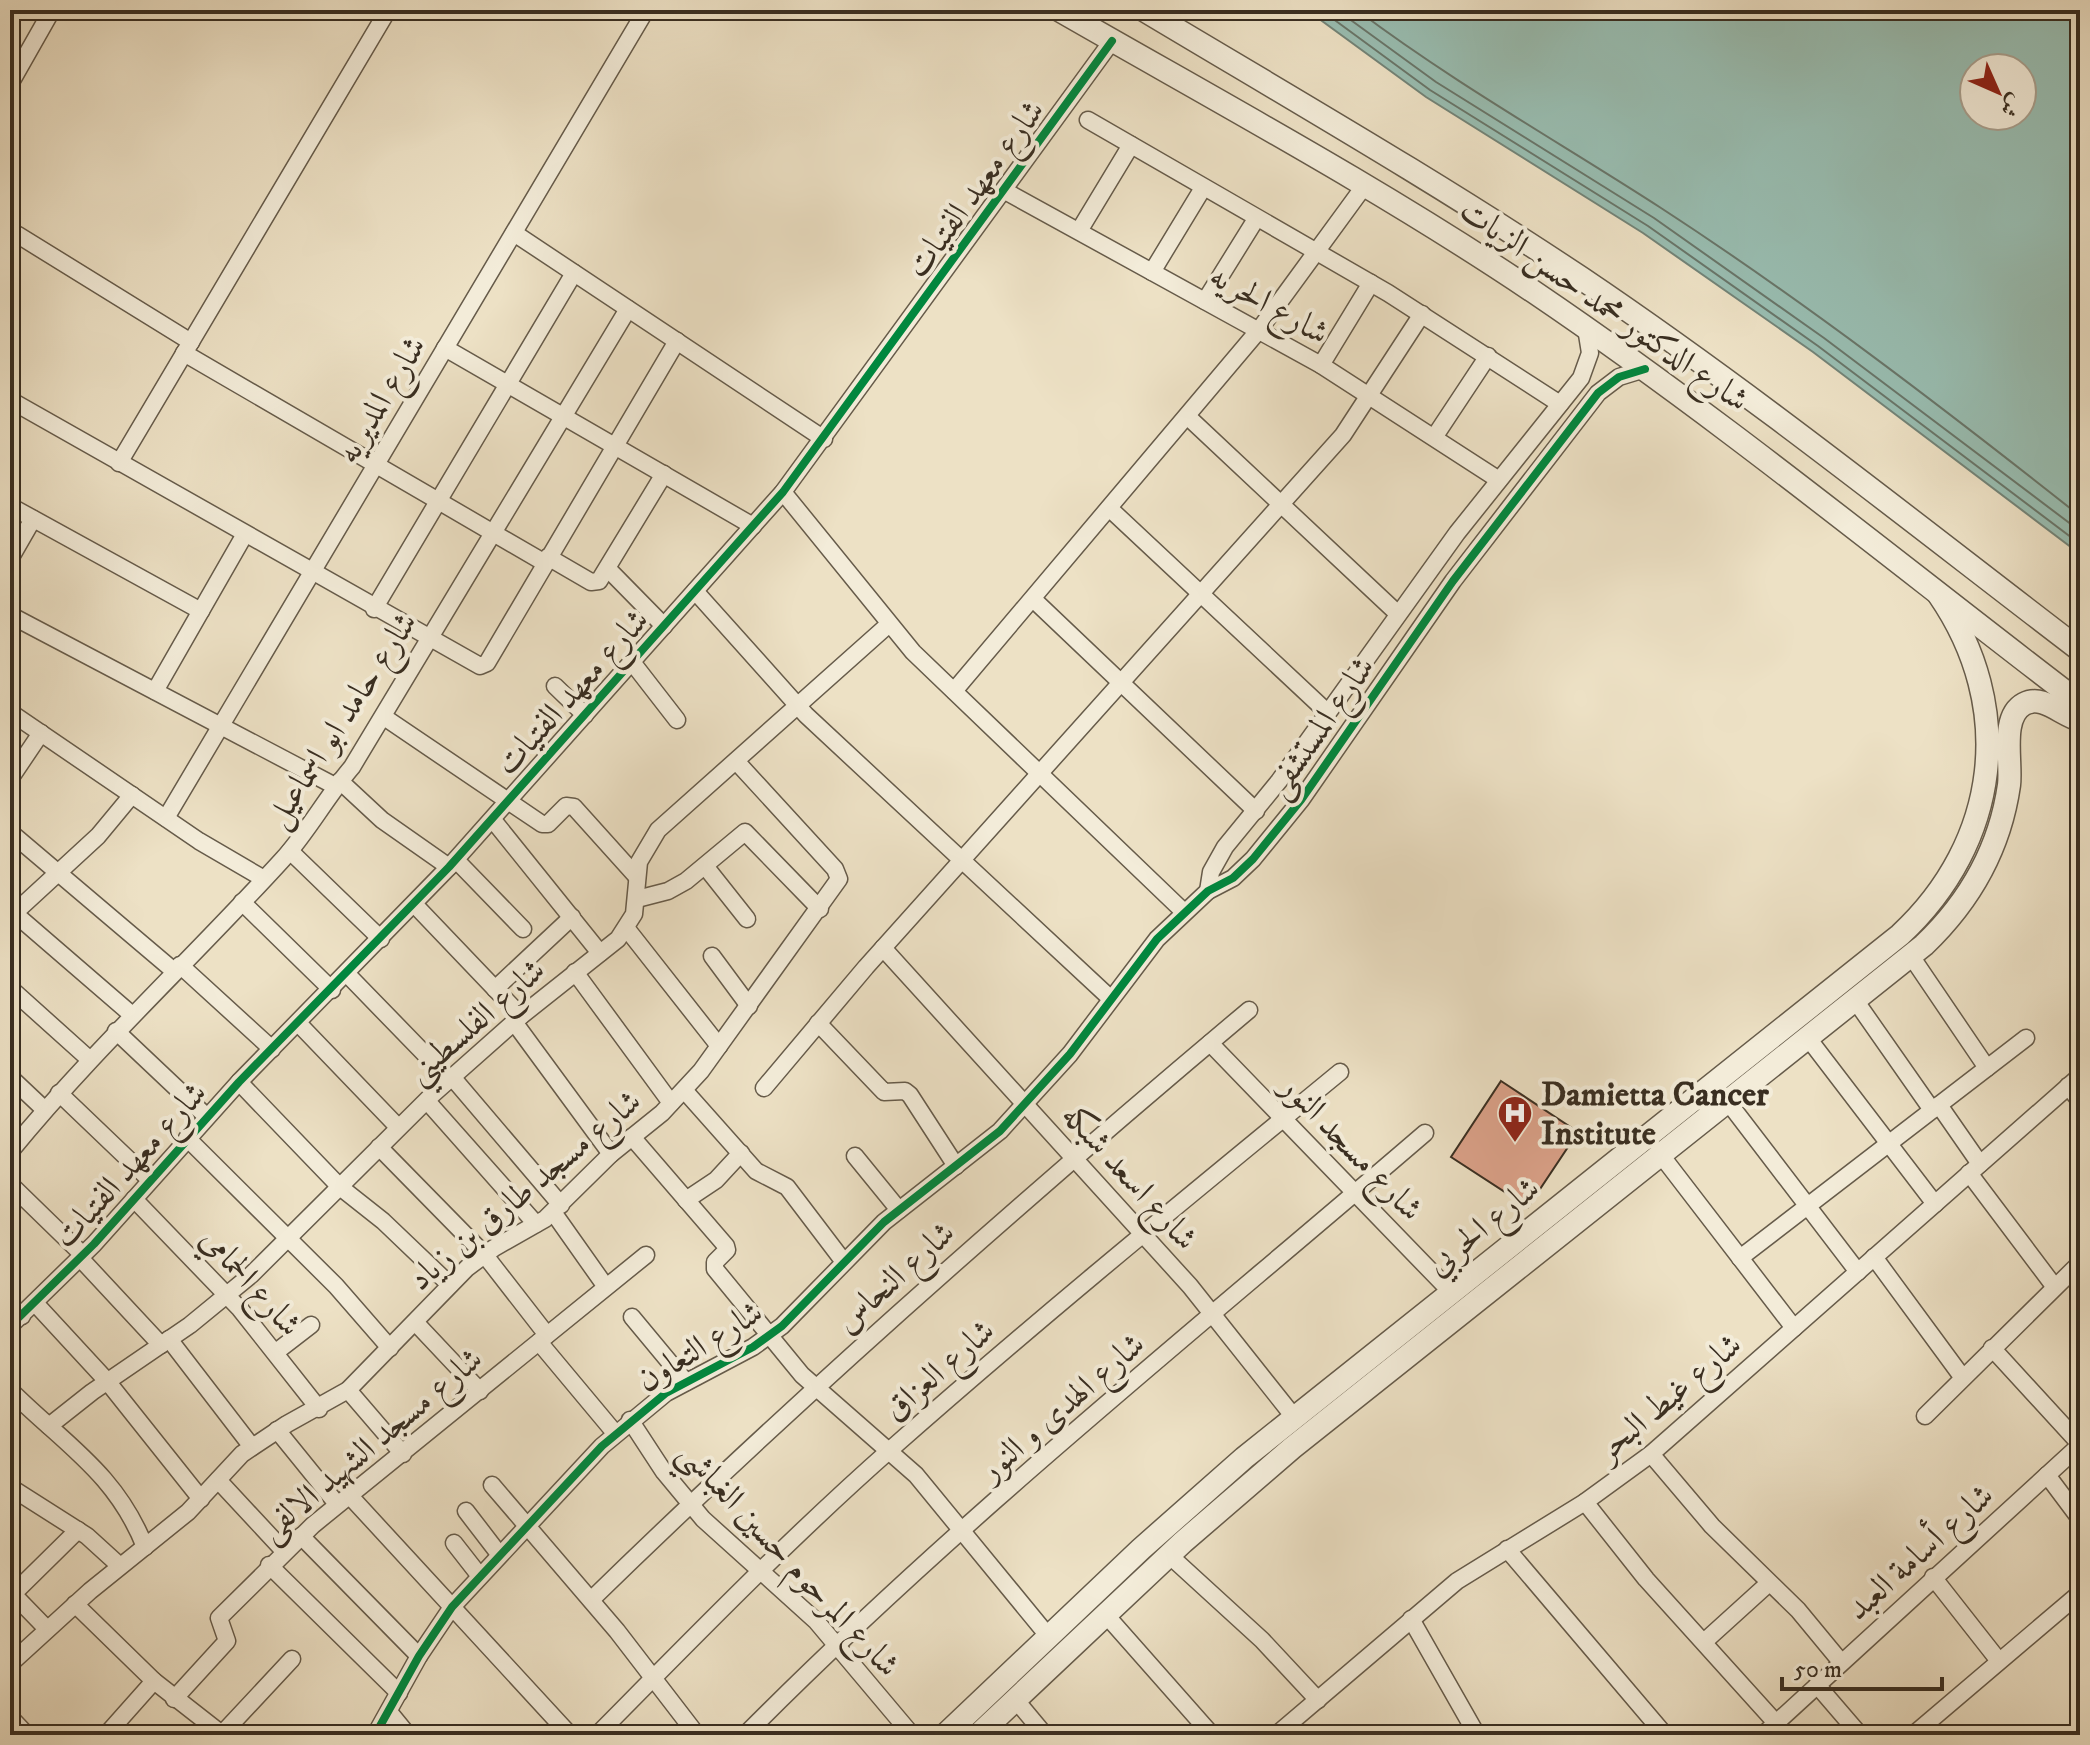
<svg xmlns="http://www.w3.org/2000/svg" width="2090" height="1745" viewBox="0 0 2090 1745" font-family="'IM FELL DW Pica',Amiri,serif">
	<rect width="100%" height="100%" fill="#ede1c5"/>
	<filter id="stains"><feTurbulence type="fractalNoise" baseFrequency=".0025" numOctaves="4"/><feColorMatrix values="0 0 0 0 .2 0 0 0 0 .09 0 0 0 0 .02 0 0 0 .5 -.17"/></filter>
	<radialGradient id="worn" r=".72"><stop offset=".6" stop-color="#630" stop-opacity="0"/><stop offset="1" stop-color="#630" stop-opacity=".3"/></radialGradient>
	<path fill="#99beb2" stroke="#738478" stroke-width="2" fill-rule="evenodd" d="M1307 10H2080V554L1813 352 1643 233 1426 97ZM1974 68H2022V116H1974Z"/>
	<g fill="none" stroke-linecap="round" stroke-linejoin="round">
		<g stroke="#69766a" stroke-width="2">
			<polyline points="1321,10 1430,90 1648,226 1818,346 2080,544"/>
			<polyline points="1337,10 1436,82 1654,218 1824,338 2080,531"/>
			<path d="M1357 10C1454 83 1559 142 1661 208 1804 301 1946 410 2080 516"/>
		</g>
	</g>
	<polygon fill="#dca28a" stroke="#392e21" stroke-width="2" points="1501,1081 1578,1132 1528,1207 1451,1157"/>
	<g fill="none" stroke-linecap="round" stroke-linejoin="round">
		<g stroke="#665b4a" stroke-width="19">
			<g id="minor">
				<polyline points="10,84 52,10"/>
				<polyline points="1088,120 1388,293 1560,404"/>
				<polyline points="1005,191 1321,365 1499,480"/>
				<polyline points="1079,231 1131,145"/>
				<polyline points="514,233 824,439"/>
				<polyline points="18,235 191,342"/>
				<polyline points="1152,272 1203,188"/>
				<polyline points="1205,301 1256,219"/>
				<polyline points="445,348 753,526"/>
				<polyline points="184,353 545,563"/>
				<polyline points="1321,365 1371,283"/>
				<polyline points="10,400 480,666 487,663 677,341"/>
				<polyline points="1187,416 1397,613"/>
				<polyline points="1435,436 1488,356"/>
				<polyline points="119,463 388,10"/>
				<polyline points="783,492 913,652 1184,912"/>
				<polyline points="10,506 201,611"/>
				<polyline points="1109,508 1327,712"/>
				<polyline points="548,557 591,582 599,581 664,474"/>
				<polyline points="10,559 33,519"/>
				<polyline points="608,569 664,626"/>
				<polyline points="695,591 806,715 1110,998"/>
				<polyline points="1033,599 1256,811"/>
				<polyline points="374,609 574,273"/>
				<polyline points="10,615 335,786"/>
				<polyline points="632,662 677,720"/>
				<polyline points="555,686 585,715"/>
				<polyline points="155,691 245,534"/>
				<polyline points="954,691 1259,330 1365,185"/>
				<polyline points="10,712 199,841 264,879"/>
				<polyline points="384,717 542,824 548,824 566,806 574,807 637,877"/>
				<polyline points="10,779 41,733"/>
				<polyline points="340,781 382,820 449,867"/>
				<polyline points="166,818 646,10"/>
				<polyline points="493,820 600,953"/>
				<polyline points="10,832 174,971"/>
				<polyline points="290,851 381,939"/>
				<polyline points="456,860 523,929"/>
				<polyline points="705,866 747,919"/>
				<polyline points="1208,891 1211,872 1225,847 1279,781 1457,533 1581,378 1590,353 1586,328"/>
				<polyline points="637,899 668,891 686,881 745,832 820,909"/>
				<polyline points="242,902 332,990"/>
				<polyline points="414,904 521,1016"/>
				<polyline points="14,913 131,1014"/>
				<polyline points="10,917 98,836 132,795"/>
				<polyline points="627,929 719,1046"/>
				<polyline points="883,948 1190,1286 1294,1417"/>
				<polyline points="712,956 749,1006"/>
				<polyline points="1911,956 1987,1068"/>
				<polyline points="180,965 272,1049"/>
				<polyline points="575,972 671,1103"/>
				<polyline points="347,974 449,1079"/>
				<polyline points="10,988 89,1059"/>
				<polyline points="495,989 572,917"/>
				<polyline points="1855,1000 1932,1110"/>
				<polyline points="514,1022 611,1154"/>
				<polyline points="298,1023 398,1127"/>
				<polyline points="818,1023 884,1092 905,1091 910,1095 956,1166"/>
				<polyline points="116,1031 206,1116"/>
				<polyline points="1808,1038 1935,1204"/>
				<polyline points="1210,1043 1452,1293"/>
				<polyline points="10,1077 45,1110"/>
				<polyline points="452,1077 561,1205"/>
				<polyline points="239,1082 340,1187 383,1221 450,1285"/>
				<polyline points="2068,1086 2080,1101"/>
				<polyline points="764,1088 866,967 1343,435 1422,314"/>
				<polyline points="684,1090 756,1171 787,1187 844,1262"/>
				<polyline points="59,1093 150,1180"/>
				<polyline points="427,1101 536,1224"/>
				<polyline points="1728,1102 1858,1272"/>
				<polyline points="1939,1105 1980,1164"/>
				<polyline points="632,1137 726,1246 727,1250 715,1262 715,1269 802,1375 916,1475 1049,1637"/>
				<polyline points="187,1138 336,1286 390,1348"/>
				<polyline points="379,1147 484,1254 547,1335"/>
				<path d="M10 1152C95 1048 193 958 283 859 309 830 327 796 352 767L628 309"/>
				<polyline points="1661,1155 1794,1328"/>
				<polyline points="855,1156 899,1210"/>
				<polyline points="1969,1173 2054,1286"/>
				<polyline points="10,1184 83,1255"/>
				<polyline points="134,1199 240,1309 319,1409"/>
				<polyline points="686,1200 716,1180 741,1153"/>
				<polyline points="553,1212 606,1287"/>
				<polyline points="1874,1257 1963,1378"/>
				<polyline points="80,1258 161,1345"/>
				<polyline points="1740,1258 2026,1038"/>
				<polyline points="35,1303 107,1381 201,1499"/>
				<polyline points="10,1305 22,1316"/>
				<polyline points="632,1317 686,1382"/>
				<polyline points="415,1322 480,1391"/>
				<polyline points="10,1326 94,1244 239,1082 449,867 783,492 1112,41"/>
				<polyline points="169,1339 252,1447"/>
				<polyline points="539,1342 615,1433"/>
				<polyline points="1992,1348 2080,1444"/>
				<polyline points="276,1352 311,1325"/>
				<path d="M10 1390C63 1443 116 1473 145 1547"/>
				<polyline points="348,1390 403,1454"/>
				<polyline points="1925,1416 2080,1263"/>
				<polyline points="630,1420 664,1472 703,1519 816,1621 912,1735"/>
				<polyline points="49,1426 92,1392 190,1325 251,1275 432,1095 521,1016 618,939 634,914 639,862 658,830 888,625"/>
				<polyline points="277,1430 337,1504"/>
				<polyline points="1651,1454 1712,1526 1798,1610 1841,1662"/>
				<polyline points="2047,1475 2080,1519"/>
				<polyline points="218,1480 284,1551"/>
				<polyline points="492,1485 617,1631 697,1735"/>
				<polyline points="10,1487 87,1536 120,1566"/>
				<polyline points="349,1495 570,1735"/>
				<polyline points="1585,1502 1646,1579 1776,1723"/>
				<polyline points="466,1511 499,1554"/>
				<polyline points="301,1536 419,1656"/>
				<polyline points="454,1543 479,1575"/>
				<polyline points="1507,1549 1665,1735"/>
				<polyline points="1169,1555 1262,1640 1318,1700"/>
				<polyline points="269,1565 399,1693"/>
				<polyline points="1933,1577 1999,1661"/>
				<polyline points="13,1594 47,1629"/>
				<polyline points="10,1597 78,1530"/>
				<path d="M591 1600C802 1394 1023 1200 1249 1010"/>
				<polyline points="75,1604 154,1681 223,1735"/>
				<polyline points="1106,1615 1212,1735"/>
				<polyline points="1411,1619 1477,1735"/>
				<polyline points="1705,1641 1769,1583"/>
				<polyline points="10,1664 90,1591 188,1512 242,1454 287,1424 348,1390 467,1268 494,1248 545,1219 611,1154 662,1113 701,1071 839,879 835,869 736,761"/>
				<polyline points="1817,1685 1860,1735"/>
				<polyline points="174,1699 227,1641 219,1618 313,1525 646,1255"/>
				<polyline points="1015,1699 1045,1735"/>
				<polyline points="390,1713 408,1735"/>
				<polyline points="10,1717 27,1735"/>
				<polyline points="222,1734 292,1659"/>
				<polyline points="106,1735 154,1681"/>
				<polyline points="375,1735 419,1656 452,1607 602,1446 666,1393 753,1347 782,1326 884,1222 1000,1131 1070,1054 1157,939 1208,891 1233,878 1253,859 1301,800 1453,581 1598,393 1619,377 1645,369"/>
				<path d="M597 1735C693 1638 789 1539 891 1449 1038 1319 1189 1196 1340 1072"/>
				<path d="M745 1735C958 1520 1196 1330 1425 1133"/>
				<polyline points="1276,1735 1457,1581 1585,1502 1651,1454 2080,1076"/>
				<polyline points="1763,1735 2080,1445"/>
				<polyline points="1913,1735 2080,1593"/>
			</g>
		</g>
		<g stroke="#665b4a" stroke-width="25">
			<g id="tertiary">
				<path d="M1059 10C1219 102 1381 189 1534 292 1723 420 1899 565 2080 703"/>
				<path d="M1144 10C1291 98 1439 183 1581 278 1753 394 1915 524 2080 650"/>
				<path d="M945 1735 1141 1549 1244 1458 1900 935C2000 842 2016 707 1939 595"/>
				<path d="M978 1735 1183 1542 1292 1448 1924 945C1969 902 2000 848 2009 785 2012 762 2000 717 2024 704 2043 694 2061 715 2080 720"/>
			</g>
		</g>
		<use href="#minor" stroke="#f3ecd9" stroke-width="16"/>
		<use href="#tertiary" stroke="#f3ecd9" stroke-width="22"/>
		<g stroke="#f3ecd9" stroke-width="13">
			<g id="cycleway">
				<polyline points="10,1326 94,1244 239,1082 449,867 783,492 1112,41"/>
				<polyline points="375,1735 419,1656 452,1607 602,1446 666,1393 753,1347 782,1326 884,1222 1000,1131 1070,1054 1157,939 1208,891 1233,878 1253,859 1301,800 1453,581 1598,393 1619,377 1645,369"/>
			</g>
		</g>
		<use href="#cycleway" stroke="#00873e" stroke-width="8"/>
	</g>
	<defs>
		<g id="hospital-pin" transform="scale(1.8)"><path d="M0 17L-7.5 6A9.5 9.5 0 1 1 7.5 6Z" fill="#8f2418" stroke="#f3ecd9"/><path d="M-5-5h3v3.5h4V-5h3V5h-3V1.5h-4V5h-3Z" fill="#fff"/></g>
	</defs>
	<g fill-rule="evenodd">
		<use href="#hospital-pin" x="1515" y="1113"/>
	</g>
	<g text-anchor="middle" stroke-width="8" stroke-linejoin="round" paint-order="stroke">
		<g font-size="34" fill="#392e21" stroke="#f3ecd9">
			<text transform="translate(974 188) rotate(-54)" y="12">شارع معهد الفتيات</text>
			<text transform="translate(1270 303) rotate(29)" y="12">شارع الحريه</text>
			<text transform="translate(1605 304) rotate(35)" y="12">شارع الدكتور محمد حسن الزيات</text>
			<text transform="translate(380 399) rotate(-59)" y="12">شارع المديريه</text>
			<text transform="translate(571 691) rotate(-48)" y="12">شارع معهد الفتيات</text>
			<text transform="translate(340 719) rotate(-57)" y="12">شارع حامد ابو اسماعيل</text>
			<text transform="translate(1319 726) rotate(-55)" y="12">شارع المستشفى</text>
			<text transform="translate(475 1020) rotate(-41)" y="12">شارع الفلسطيني</text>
			<text transform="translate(1353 1147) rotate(46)" y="12">شارع مسجد النور</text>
			<text transform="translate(129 1164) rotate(-48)" y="12">شارع معهد الفتيات</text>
			<text transform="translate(1131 1176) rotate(48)" y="12">شارع اسعد شبكه</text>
			<text transform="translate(524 1189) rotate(-40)" y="12">شارع مسجد طارق بن زياد</text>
			<text transform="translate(1482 1225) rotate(-39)" y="12">شارع الحربي</text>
			<text transform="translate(894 1276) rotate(-42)" y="12">شارع النحاس</text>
			<text transform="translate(252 1281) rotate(48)" y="12">شارع الحمامي</text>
			<text transform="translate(699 1345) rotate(-32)" y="12">شارع التعاون</text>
			<text transform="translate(938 1369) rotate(-41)" y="12">شارع العزاق</text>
			<text transform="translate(1668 1396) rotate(-40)" y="12">شارع غيط البحر</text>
			<text transform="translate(1061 1406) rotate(-41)" y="12">شارع الهدى و النور</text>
			<text transform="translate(370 1443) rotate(-40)" y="12">شارع مسجد الشهيد الالفى</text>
			<text transform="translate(1919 1551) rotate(-42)" y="12">شارع أسامة العبد</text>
			<text transform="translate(790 1558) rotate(47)" y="12">شارع المرحوم حسين الغباشي</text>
		</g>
		<g font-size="34" font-weight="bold" fill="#392e21" stroke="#f3ecd9" text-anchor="start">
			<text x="1541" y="1105">Damietta Cancer<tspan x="1541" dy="39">Institute</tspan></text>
		</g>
	</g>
	<rect width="2090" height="1745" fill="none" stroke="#ede1c5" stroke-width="40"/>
	<rect x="12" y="12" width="2066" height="1721" fill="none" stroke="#392e21" stroke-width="4"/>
	<rect x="20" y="20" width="2050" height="1705" fill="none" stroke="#392e21" stroke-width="2"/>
	<g transform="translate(1998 92) rotate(135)"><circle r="38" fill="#f3ecd9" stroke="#a9a08f" stroke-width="2"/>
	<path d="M0-6L14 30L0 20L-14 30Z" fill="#8f2418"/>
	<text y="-12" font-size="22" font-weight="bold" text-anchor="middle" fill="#392e21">ش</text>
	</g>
	<path d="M1782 1677v12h160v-12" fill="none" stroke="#392e21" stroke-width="4"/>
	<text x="1794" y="1677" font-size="24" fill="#392e21" stroke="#f3ecd9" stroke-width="6" paint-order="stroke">50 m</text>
	<rect width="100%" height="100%" filter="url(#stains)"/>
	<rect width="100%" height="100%" fill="url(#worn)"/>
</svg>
